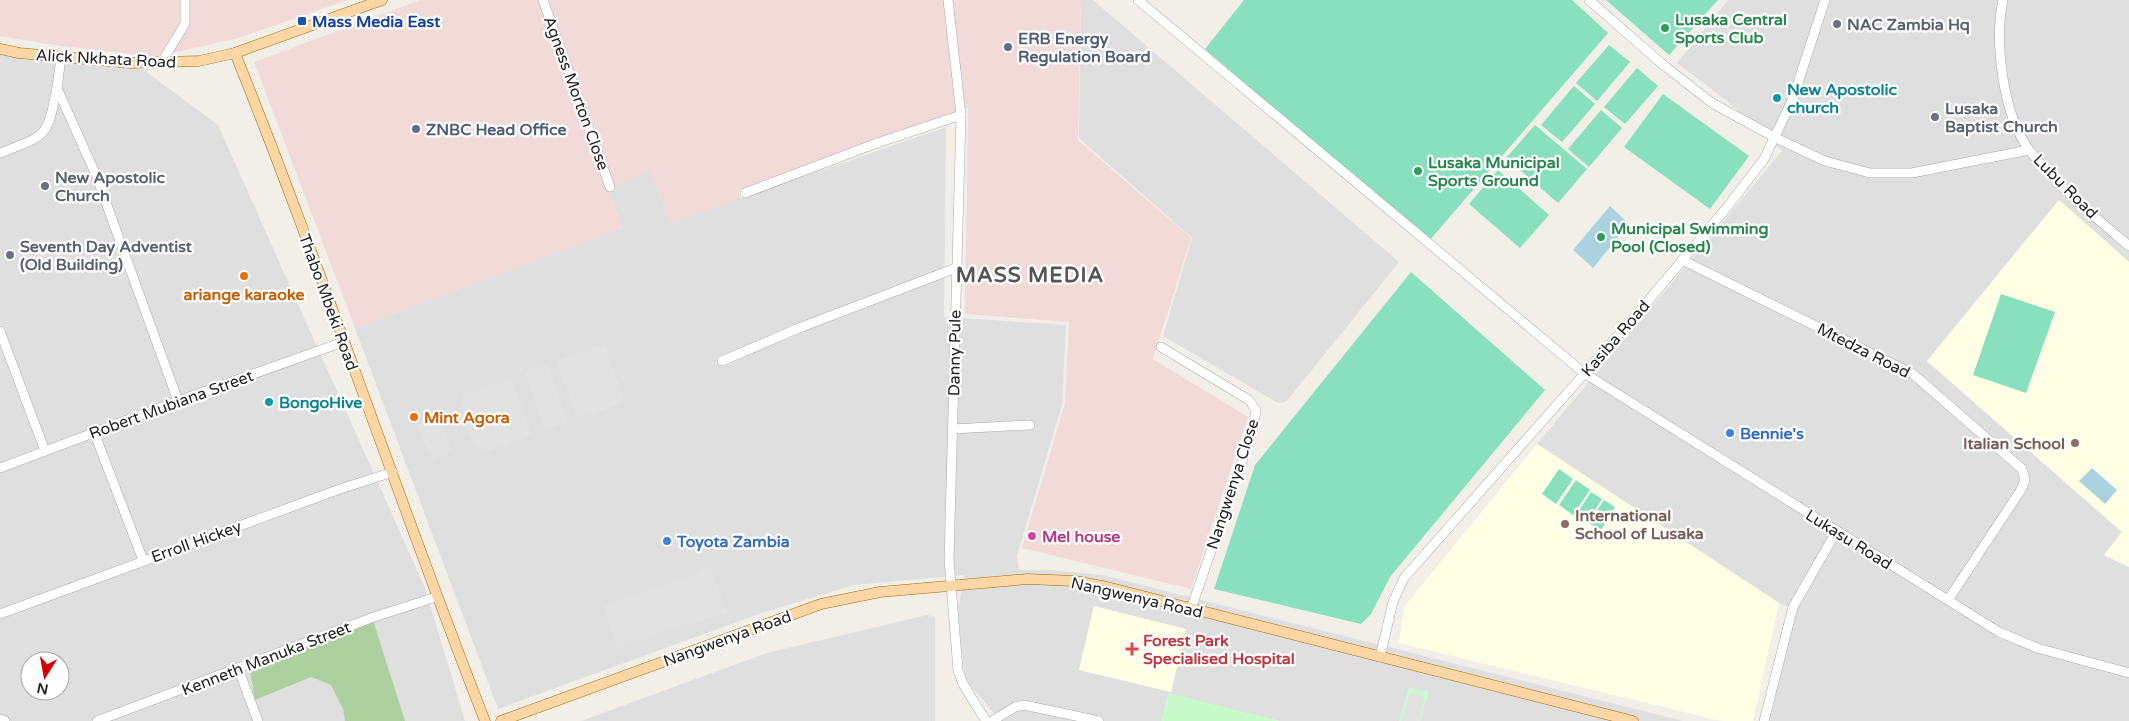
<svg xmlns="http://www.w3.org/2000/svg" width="2129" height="721" viewBox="0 0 2129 721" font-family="'Varela Round',sans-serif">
	<rect width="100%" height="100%" fill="#f2efe9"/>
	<g fill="#e0dfdf" fill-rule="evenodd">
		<polygon points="1081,0 1093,0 1399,262 1286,402 1278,403 1163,336 1192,238 1079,138"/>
		<polygon points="1728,0 2129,0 2129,262 2059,200 1927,361 2122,532 2104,555 2129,567 2129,721 1770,721 1795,609 1779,603 1537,444 1782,151 1726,100 1677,63"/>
		<path d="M0 54 137 65 218 125 425 588 465 721H0ZM30 661H60V691H30Z"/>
		<polygon points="946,127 944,317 1066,325 1062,405 1017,556 1019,570 1051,570 1102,575 1683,721 1420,721 1428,692 1409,688 1399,721 1279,721 1169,694 1162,721 996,721 996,716 988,706 968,683 964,670 958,611 964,575 854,585 762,613 498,709 355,328 622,228 608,188 650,171 670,223"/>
		<polygon points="927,615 935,617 935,721 581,721 767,653"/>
	</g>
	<g fill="#f2dad9">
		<polygon points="0,0 348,0 238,38 156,57 53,45 0,36"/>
		<polygon points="420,0 1081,0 1078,140 1191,238 1153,359 1248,417 1191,589 1022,548 1065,403 1069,322 965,314 968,108 738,190 740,199 670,223 650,172 608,188 622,228 355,328 254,62"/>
	</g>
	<g fill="#ffffe5">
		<polygon points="2059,200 2129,262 2129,567 2104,555 2122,532 1927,361"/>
		<polygon points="1537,444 1779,603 1753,721 1722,721 1399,643 1404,607"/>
		<polygon points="1094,606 1186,629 1171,692 1079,670"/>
	</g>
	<polygon fill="#add19e" points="373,620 405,721 345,721 343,709 331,685 311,677 255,700 249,665"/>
	<g fill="#c8facc">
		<polygon points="1409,688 1428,692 1420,721 1399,721"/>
		<polygon points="1168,693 1279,721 1162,721"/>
	</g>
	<g fill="#88e0be">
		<polygon points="1244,0 1572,0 1608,33 1429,241 1205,49"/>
		<polygon points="1606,0 1718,0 1669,55"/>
		<polygon points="1609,45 1630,62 1597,101 1576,83"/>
		<polygon points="1637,68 1658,86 1625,124 1604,107"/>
		<polygon points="1574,86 1595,104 1562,142 1541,125"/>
		<polygon points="1663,94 1749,156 1710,209 1624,147"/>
		<polygon points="1601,110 1622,128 1589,167 1568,149"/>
		<polygon points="1535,125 1587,169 1558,203 1506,158"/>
		<polygon points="1498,170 1549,215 1520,248 1469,204"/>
		<polygon points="1411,272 1545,390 1390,577 1371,614 1361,624 1214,589 1255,465"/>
		<polygon points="2001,294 2055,312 2026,393 1973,375"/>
		<polygon points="1559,469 1573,479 1556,504 1542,494"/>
		<polygon points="1576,480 1590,490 1573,515 1559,505"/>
		<polygon points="1591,492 1602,499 1587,522 1576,515"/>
		<polygon points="1604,500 1615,507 1601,530 1589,523"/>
	</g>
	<g fill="#e2e2e2">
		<polygon points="604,344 625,402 577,419 556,361"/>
		<polygon points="548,364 568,422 545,430 525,372"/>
		<polygon points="511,378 532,436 484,453 471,440 460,417 463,394"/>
		<polygon points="439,416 453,452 432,461 417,425"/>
		<polygon points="711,568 727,613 617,647 602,604"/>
		<polygon points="1410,693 1424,696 1419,721 1401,721"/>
	</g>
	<g fill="#aad3df">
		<polygon points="1610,206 1629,224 1593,268 1573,250"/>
		<polygon points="2092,468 2117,490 2105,504 2079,481"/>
	</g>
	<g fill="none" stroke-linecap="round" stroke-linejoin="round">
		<g stroke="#a9a9a9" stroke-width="10">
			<g id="minor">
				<polyline points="543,0 610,187"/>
				<polyline points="948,0 961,115 949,560 958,670 963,684 986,721"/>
				<polyline points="1138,0 1584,373 1999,632 2037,648 2129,673"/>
				<polyline points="1589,0 1661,63 1712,103 1776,138 1825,161 1870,173 1912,173 2029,150"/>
				<path d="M2003 0C1994 42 2003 116 2030 151 2057 186 2095 217 2129 246"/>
				<polyline points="61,57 57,88 96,175 178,401"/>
				<polyline points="161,63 185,24 185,0"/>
				<path d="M0 153C48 135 47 137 57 88"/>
				<polyline points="745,193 877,143 961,115"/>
				<polyline points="1682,260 1913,374 2022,469 2025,480 2021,490 1948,600"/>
				<polyline points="0,331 45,451"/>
				<polyline points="1161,347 1249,400 1256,410 1253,429 1191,609"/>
				<polyline points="722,361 799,328 956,268"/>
				<polyline points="952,429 1030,425"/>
				<polyline points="94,432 143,560"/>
				<polyline points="0,468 178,401 343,342"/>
				<polyline points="0,614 340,489 393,472"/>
				<polyline points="1380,657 1393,602 1404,578 1637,314 1728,206 1764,159 1792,101 1825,0"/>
				<polyline points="238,668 258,721"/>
				<polyline points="0,719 5,721"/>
				<polyline points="97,721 371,618 436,597"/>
				<polyline points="992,721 1015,707 1024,705 1099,721"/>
				<polyline points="1764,721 1793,607 1836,532"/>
			</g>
		</g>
		<g stroke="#a06b00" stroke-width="11">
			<g id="major">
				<polyline points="0,49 19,53 131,63 199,61 235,53 382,0"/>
				<path d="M235 53C324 274 398 500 485 721"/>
				<polyline points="501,721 821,604 880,592 1028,579 1075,581 1107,587 1633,721"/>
			</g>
		</g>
		<use href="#minor" stroke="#fff" stroke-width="9"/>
		<use href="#major" stroke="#fcd6a4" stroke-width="10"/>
	</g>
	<rect fill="#1a4fb4" stroke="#fff" stroke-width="2" x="297" y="16" width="10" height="10" rx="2.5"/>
	<g fill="#6b7280" stroke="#fff" stroke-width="2">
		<circle cx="1837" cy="24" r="5"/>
		<circle cx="1935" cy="117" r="5"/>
		<circle cx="45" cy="186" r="5"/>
		<circle cx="10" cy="255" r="5"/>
	</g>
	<g fill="#2e9e5b" stroke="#fff" stroke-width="2">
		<circle cx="1665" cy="28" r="5"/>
		<circle cx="1418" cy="171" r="5"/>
		<circle cx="1601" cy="237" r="5"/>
	</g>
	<g fill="#5c6f8a" stroke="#fff" stroke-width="2">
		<circle cx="1008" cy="47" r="5"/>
		<circle cx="416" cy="129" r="5"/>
	</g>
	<g fill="#0f9aa8" stroke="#fff" stroke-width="2">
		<circle cx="1777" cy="98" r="5"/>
		<circle cx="269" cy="402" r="5"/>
	</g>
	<g fill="#e8710a" stroke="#fff" stroke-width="2">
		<circle cx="244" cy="276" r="5"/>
		<circle cx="414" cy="417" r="5"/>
	</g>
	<g fill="#3f7fe0" stroke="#fff" stroke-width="2">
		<circle cx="1730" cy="433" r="5"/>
		<circle cx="667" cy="541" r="5"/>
	</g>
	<g fill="#8d6e63" stroke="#fff" stroke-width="2">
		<circle cx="2075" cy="443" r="5"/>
		<circle cx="1565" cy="524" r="5"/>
	</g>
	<circle fill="#d1479c" stroke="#fff" stroke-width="2" cx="1032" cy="536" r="5"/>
	<path fill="#e0444e" stroke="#fff" stroke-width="2" d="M1129.5 641.5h5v5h5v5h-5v5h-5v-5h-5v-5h5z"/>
	<g text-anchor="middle" stroke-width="4.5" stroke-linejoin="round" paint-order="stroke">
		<g font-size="16" font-weight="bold" fill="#27864d" stroke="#fff" text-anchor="start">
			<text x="1675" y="25">Lusaka Central<tspan x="1675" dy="18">Sports Club</tspan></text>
			<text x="1428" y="168">Lusaka Municipal<tspan x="1428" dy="18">Sports Ground</tspan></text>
			<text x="1611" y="234">Municipal Swimming<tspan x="1611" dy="18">Pool (Closed)</tspan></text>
		</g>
		<g font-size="16" font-weight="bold" fill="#164399" stroke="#fff" text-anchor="start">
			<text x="312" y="27">Mass Media East</text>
		</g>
		<g font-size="16" font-weight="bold" fill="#5b616d" stroke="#fff" text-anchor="start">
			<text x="1847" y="30">NAC Zambia Hq</text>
			<text x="1945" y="114">Lusaka<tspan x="1945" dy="18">Baptist Church</tspan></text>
			<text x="55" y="183">New Apostolic<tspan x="55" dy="18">Church</tspan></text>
			<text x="20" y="252">Seventh Day Adventist<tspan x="20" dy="18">(Old Building)</tspan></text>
		</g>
		<g font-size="16" font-weight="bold" fill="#4e5e75" stroke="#fff" text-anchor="start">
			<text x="1018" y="44">ERB Energy<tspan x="1018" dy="18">Regulation Board</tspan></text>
			<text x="426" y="135">ZNBC Head Office</text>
		</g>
		<g font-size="16" fill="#222" stroke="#fff">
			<text transform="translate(106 58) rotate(3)" y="6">Alick Nkhata Road</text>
			<text transform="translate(577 93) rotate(70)" y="6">Agness Morton Close</text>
			<text transform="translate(2066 186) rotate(45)" y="6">Lubu Road</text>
			<text transform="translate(329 302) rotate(70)" y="6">Thabo Mbeki Road</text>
			<text transform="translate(1615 338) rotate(-49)" y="6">Kasiba Road</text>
			<text transform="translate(1864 350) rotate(27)" y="6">Mtedza Road</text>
			<text transform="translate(954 353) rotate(-89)" y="6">Danny Pule</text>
			<text transform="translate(171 404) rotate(-20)" y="6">Robert Mubiana Street</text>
			<text transform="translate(1232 484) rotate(-72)" y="6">Nangwenya Close</text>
			<text transform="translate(1849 539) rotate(32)" y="6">Lukasu Road</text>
			<text transform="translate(196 541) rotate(-20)" y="6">Erroll Hickey</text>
			<text transform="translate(1137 597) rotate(13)" y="6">Nangwenya Road</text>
			<text transform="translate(727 638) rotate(-20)" y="6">Nangwenya Road</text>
			<text transform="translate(266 658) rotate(-21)" y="6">Kenneth Manuka Street</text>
		</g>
		<g font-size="16" font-weight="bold" fill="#0d838f" stroke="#fff" text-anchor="start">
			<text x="1787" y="95">New Apostolic<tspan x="1787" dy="18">church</tspan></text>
			<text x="279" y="408">BongoHive</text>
		</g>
		<g font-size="16" font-weight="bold" fill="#c56008" stroke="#fff">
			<text x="244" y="300">ariange karaoke</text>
			<text x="424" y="423" text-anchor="start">Mint Agora</text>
		</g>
		<g font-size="16" font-weight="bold" fill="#366cbe" stroke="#fff" text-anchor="start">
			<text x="1740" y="439">Bennie's</text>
			<text x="677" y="547">Toyota Zambia</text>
		</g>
		<g font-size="16" font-weight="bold" fill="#785e54" stroke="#fff" text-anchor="end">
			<text x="2065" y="449">Italian School</text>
			<text x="1575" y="521" text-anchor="start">International<tspan x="1575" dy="18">School of Lusaka</tspan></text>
		</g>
		<g font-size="16" font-weight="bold" fill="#b23c85" stroke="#fff" text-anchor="start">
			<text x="1042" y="542">Mel house</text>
		</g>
		<g font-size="16" font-weight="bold" fill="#be3a42" stroke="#fff" text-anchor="start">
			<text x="1143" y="646">Forest Park<tspan x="1143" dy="18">Specialised Hospital</tspan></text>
		</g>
		<g font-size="21" font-weight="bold" letter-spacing="1" fill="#555" stroke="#fff">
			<text x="1030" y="282">MASS MEDIA</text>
		</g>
	</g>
	<g transform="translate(45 676) rotate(191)"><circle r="24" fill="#ffffff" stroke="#a7a7a7"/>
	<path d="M0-4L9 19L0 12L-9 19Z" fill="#d40000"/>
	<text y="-8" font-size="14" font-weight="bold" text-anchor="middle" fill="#222222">N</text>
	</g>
</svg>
